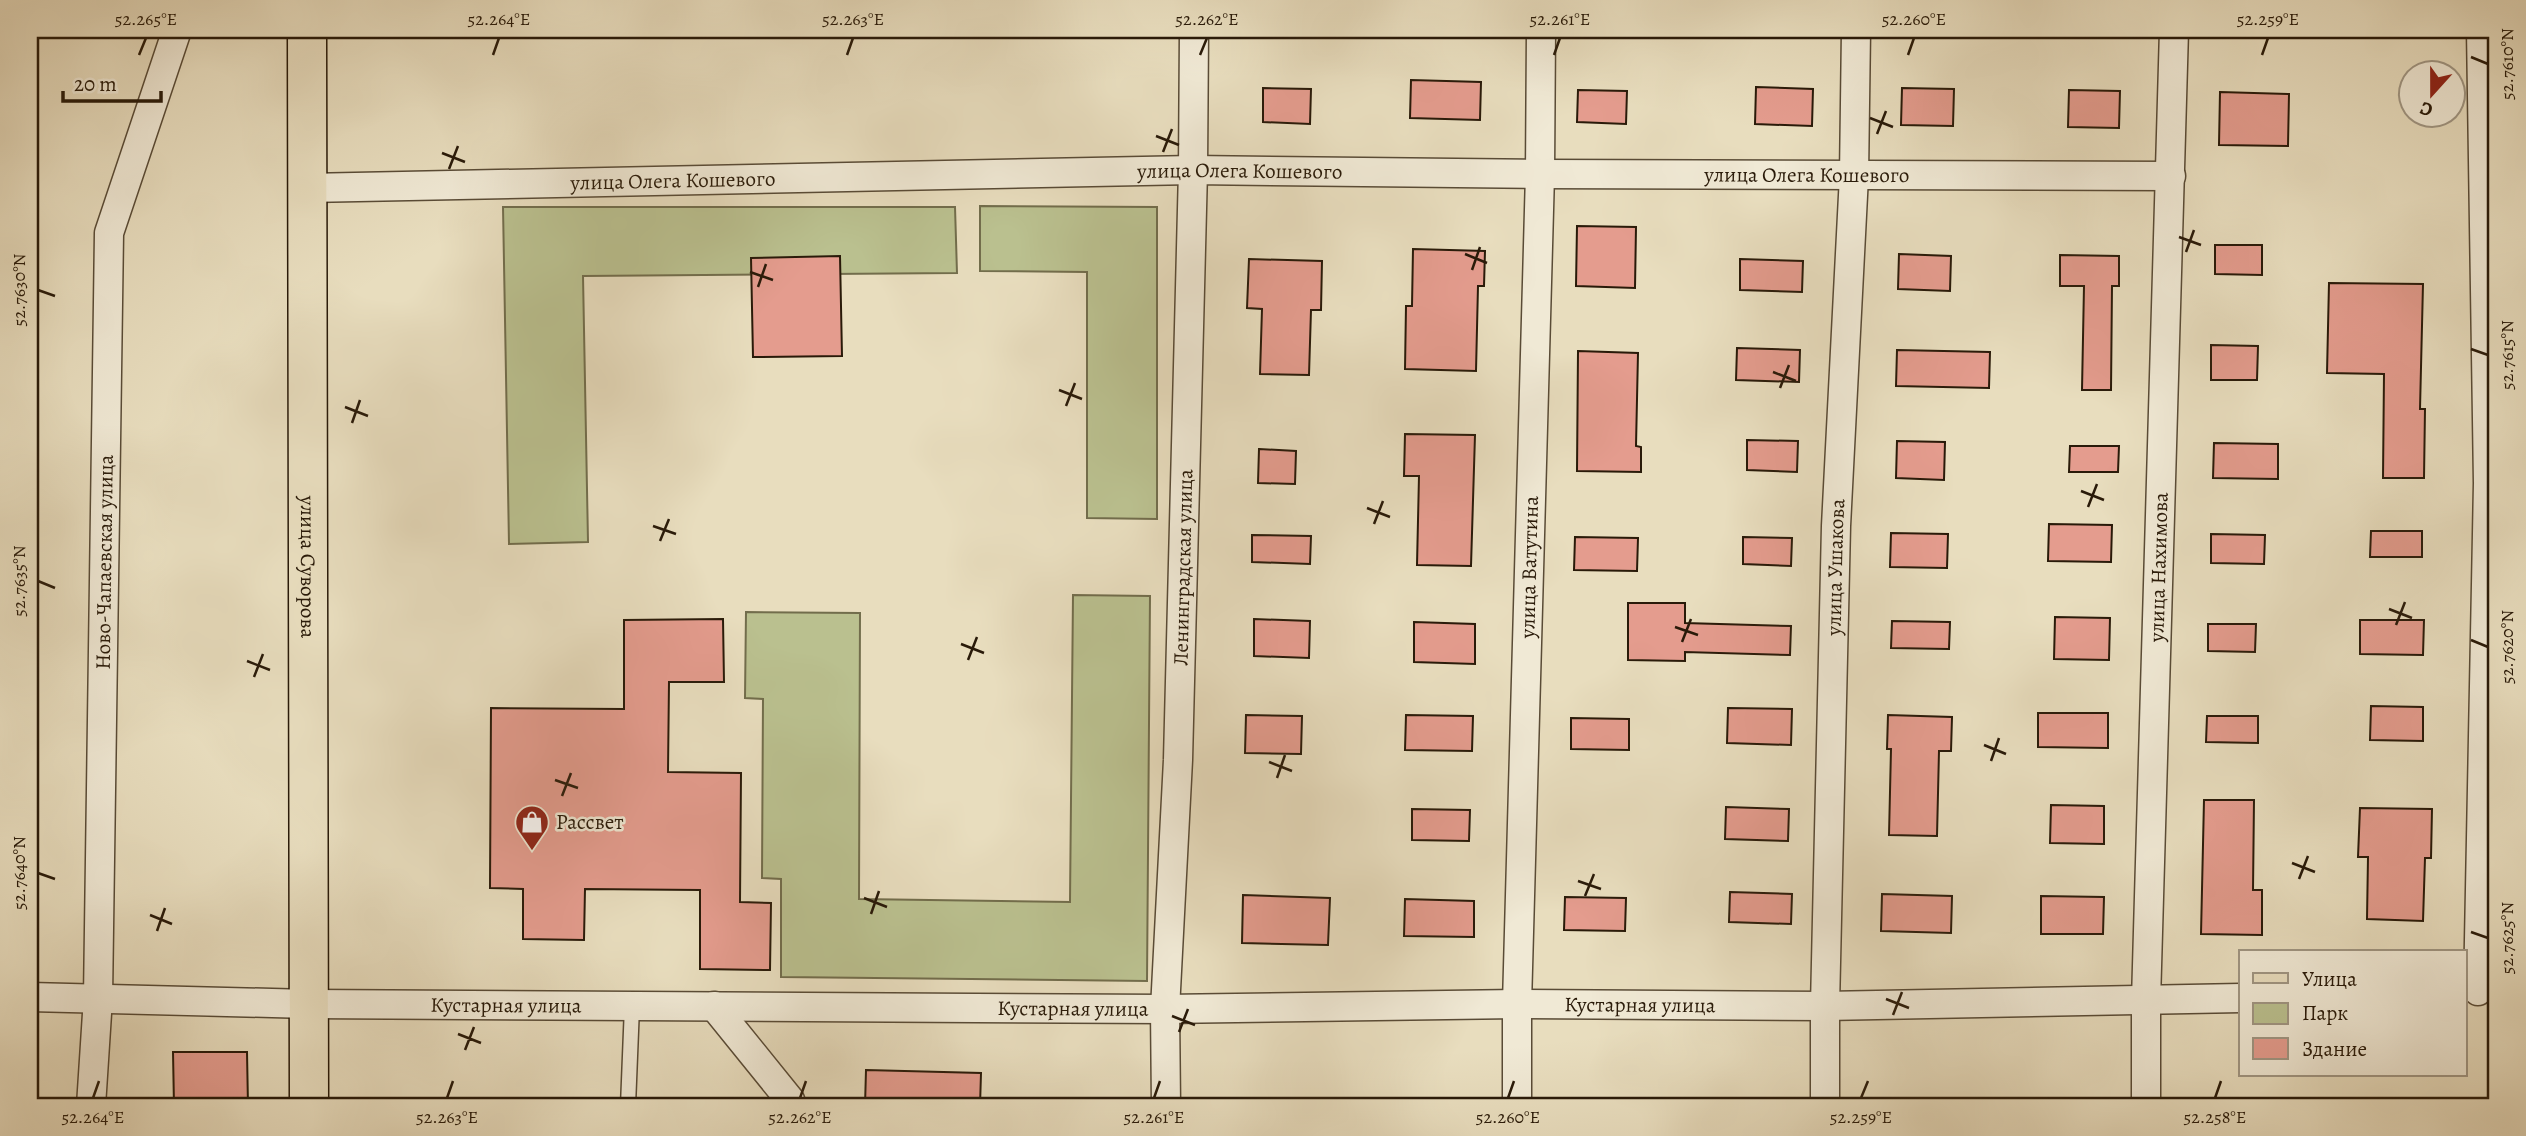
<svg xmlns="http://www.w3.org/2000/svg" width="2526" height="1136" viewBox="0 0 2526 1136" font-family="Alegreya,serif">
	<rect width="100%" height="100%" fill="#e8ddbe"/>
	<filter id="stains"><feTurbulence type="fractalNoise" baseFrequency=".00286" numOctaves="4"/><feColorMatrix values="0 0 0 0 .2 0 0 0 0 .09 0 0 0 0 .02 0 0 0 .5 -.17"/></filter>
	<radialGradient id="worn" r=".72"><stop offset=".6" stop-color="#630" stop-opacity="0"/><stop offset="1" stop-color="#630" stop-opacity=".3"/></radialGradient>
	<g fill="#bac08f" stroke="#726d4c" stroke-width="2">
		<polygon points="980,206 1157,207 1157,519 1087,518 1087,272 980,271"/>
		<polygon points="503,207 955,207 957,273 583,276 588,542 509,544"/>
		<polygon points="1073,595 1150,596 1147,981 781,977 781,879 762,878 763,699 745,698 746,612 860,613 859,899 1070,902"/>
	</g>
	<g fill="#e49c8e" stroke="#291a09" stroke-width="2">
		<polygon points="1411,80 1481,82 1480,120 1410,118"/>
		<polygon points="1756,87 1813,89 1812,126 1755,124"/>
		<polygon points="1263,88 1311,89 1310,124 1263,122"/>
		<polygon points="1902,88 1954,89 1953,126 1901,125"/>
		<polygon points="1578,90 1627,91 1626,124 1577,122"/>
		<polygon points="2069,90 2120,91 2119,128 2068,127"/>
		<polygon points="2220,92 2289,94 2288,146 2219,145"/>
		<polygon points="1577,226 1636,227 1635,288 1576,286"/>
		<polygon points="2215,245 2262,245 2262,275 2215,274"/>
		<polygon points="1413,249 1485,251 1484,286 1478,286 1476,371 1405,369 1406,306 1412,306"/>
		<polygon points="1899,254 1951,256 1950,291 1898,289"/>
		<polygon points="2060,255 2119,256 2119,286 2112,286 2111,390 2082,390 2084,286 2060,286"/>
		<polygon points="840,256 842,356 753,357 751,258"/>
		<polygon points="1249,259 1322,261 1321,310 1311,310 1309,375 1260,374 1262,309 1247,308"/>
		<polygon points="1740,259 1803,261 1802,292 1740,290"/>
		<polygon points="2329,283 2423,284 2420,409 2425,409 2424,478 2383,478 2384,374 2327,373"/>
		<polygon points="2211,345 2258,346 2257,380 2211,380"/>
		<polygon points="1737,348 1800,350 1799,382 1736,380"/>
		<polygon points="1897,350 1990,352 1989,388 1896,386"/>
		<polygon points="1578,351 1638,353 1636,446 1641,447 1641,472 1577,471"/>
		<polygon points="1405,434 1475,435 1471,566 1417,565 1419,476 1404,476"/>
		<polygon points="1747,440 1798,441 1797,472 1747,470"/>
		<polygon points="1897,441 1945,442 1944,480 1896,478"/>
		<polygon points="2214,443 2278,444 2278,479 2213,478"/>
		<polygon points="2070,446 2119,446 2118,472 2069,472"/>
		<polygon points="1259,449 1296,451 1295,484 1258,483"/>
		<polygon points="2049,524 2112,525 2111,562 2048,561"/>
		<polygon points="2371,531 2422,531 2422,557 2370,557"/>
		<polygon points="1891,533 1948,534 1947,568 1890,567"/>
		<polygon points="2211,534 2265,535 2264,564 2211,563"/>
		<polygon points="1252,535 1311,536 1310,564 1252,562"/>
		<polygon points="1575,537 1638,538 1637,571 1574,570"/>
		<polygon points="1743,537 1792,538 1791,566 1743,564"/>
		<polygon points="1628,603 1685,603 1685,623 1791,626 1790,655 1685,652 1685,661 1628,660"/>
		<polygon points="2055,617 2110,618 2109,660 2054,659"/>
		<polygon points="723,619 724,682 669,682 668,772 741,773 740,902 771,903 770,970 700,969 700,890 585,889 584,940 523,939 523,889 490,888 491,708 624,709 624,620"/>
		<polygon points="1254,619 1310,621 1309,658 1254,656"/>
		<polygon points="2360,620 2424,620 2423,655 2360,654"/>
		<polygon points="1892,621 1950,622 1949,649 1891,648"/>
		<polygon points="1414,622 1475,624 1475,664 1414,662"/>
		<polygon points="2208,624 2256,624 2255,652 2208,651"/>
		<polygon points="2371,706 2423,707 2423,741 2370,740"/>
		<polygon points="1728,708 1792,709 1791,745 1727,743"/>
		<polygon points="2038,713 2108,713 2108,748 2038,747"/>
		<polygon points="1246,715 1302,716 1301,754 1245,753"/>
		<polygon points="1406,715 1473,716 1472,751 1405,750"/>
		<polygon points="1888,715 1952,717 1951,751 1939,751 1937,836 1889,835 1891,749 1887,749"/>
		<polygon points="2207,716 2258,716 2258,743 2206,742"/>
		<polygon points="1571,718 1629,719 1629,750 1571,749"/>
		<polygon points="2204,800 2254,800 2253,890 2262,890 2262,935 2201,934"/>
		<polygon points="2051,805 2104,806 2104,844 2050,843"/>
		<polygon points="1726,807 1789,809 1788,841 1725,839"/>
		<polygon points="2360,808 2432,809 2431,858 2425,858 2423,921 2367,919 2368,857 2358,857"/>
		<polygon points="1412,809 1470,810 1469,841 1412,840"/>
		<polygon points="1730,892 1792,894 1791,924 1729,922"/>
		<polygon points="1882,894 1952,896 1951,933 1881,931"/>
		<polygon points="1243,895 1330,898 1328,945 1242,943"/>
		<polygon points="2041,896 2104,897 2103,934 2041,934"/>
		<polygon points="1565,897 1626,898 1625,931 1564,930"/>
		<polygon points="1405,899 1474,901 1474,937 1404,936"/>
		<polygon points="173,1052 247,1052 248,1106 174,1106"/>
		<polygon points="866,1070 981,1073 980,1106 865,1106"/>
	</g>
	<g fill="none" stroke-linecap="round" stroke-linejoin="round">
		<g stroke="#594b36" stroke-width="17">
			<polyline id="lane" points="628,1106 632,1006"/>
		</g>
		<g stroke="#594b36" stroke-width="31">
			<g id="street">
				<path id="s1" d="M307 188 1193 170 1540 174 2171 176"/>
				<polyline points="2478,991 2488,483 2481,30"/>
				<path id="s2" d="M30 997 309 1004 1165 1009 1517 1004 1825 1006 2241 998"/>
				<polyline points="714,1006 790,1100 792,1106"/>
				<path id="s3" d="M91 1106 98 998 109 233 177 30"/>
				<path id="s4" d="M1166 1106 1165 1009 1178 760 1193 170 1194 30"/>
				<path id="s5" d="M1517 1106V1004L1540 174 1541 30"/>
				<path id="s6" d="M1825 1106V1006L1836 526 1854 176 1856 30"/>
				<path id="s7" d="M2146 1106V1001L2174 30"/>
			</g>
		</g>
		<g stroke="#291a09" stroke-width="41">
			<g id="primary">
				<path id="s8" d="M307 30 309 1106"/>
			</g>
		</g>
		<use href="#lane" stroke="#f0e9d5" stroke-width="14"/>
		<use href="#street" stroke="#f0e9d5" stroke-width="28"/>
		<use href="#primary" stroke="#e8ddbe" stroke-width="38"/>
	</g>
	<path fill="none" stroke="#291a09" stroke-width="2.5" d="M139 55 146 38M493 55 499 38M847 55 853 38M1200 55 1207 38M1554 55 1560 38M1908 55 1914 38M2262 55 2268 38M2471 57 2488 64M1870 118 1893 127M1877 134 1886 111M1156 136 1179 145M1163 152 1172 129M442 153 465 162M449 169 458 146M2179 237 2201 245M2186 252 2194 230M1465 254 1487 263M1472 270 1480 247M750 272 773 280M758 287 766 264M38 290 55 296M2471 349 2488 355M1773 372 1796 381M1780 388 1789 365M1059 390 1082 399M1066 406 1075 383M345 407 368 416M352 423 360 400M2081 491 2104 500M2088 507 2097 484M1367 508 1390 517M1374 524 1383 501M653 526 676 534M660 541 669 519M38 581 55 588M2389 609 2412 618M2396 625 2405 602M1675 627 1698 635M2471 640 2488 647M1682 642 1691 619M961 644 984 653M968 660 977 637M247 661 270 670M254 677 263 654M1984 745 2006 754M1991 761 1999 738M1269 762 1292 771M1277 778 1285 755M555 780 578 788M562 796 571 773M2292 863 2315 872M38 873 55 879M2299 879 2308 856M1578 881 1601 889M1585 896 1594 874M864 898 887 907M871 914 879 891M150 915 172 924M157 931 165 908M2471 932 2488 938M1886 999 1909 1008M1893 1015 1902 992M1172 1016 1195 1025M1179 1032 1188 1009M458 1034 481 1043M465 1050 474 1027M93 1098 99 1081M447 1098 453 1081M800 1098 806 1081M1154 1098 1160 1081M1508 1098 1514 1081M1861 1098 1868 1081M2215 1098 2221 1081"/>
	<defs>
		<g id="shop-pin" transform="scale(1.75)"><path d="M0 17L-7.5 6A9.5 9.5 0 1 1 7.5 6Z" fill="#8f2418" stroke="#f0e9d5"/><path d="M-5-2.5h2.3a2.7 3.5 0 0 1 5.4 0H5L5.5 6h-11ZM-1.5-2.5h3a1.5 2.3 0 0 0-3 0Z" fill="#fff"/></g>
	</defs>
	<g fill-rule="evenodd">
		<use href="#shop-pin" x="532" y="822"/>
	</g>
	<g text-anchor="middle" stroke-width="5" stroke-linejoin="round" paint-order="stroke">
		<g font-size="21" fill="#291a09" stroke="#f0e9d5">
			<text dy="7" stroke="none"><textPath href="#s1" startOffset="933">улица Олега Кошевого</textPath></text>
			<text dy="7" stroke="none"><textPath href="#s1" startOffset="1500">улица Олега Кошевого</textPath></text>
			<text dy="7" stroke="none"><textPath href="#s1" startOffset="366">улица Олега Кошевого</textPath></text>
			<text dy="7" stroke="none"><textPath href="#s3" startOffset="544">Ново-Чапаевская улица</textPath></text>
			<text dy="7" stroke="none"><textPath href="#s8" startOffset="537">улица Суворова</textPath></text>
			<text dy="7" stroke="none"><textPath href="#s4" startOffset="539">Ленинградская улица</textPath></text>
			<text dy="7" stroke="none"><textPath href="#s5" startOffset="539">улица Ватутина</textPath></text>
			<text dy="7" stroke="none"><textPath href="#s6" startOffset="539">улица Ушакова</textPath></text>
			<text dy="7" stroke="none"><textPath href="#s7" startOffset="539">улица Нахимова</textPath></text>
			<text dy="7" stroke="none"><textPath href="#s2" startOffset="476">Кустарная улица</textPath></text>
			<text dy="7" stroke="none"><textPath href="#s2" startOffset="1610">Кустарная улица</textPath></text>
			<text dy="7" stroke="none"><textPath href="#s2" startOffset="1043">Кустарная улица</textPath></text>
		</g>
		<g font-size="21" fill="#291a09" stroke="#f0e9d5" text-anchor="start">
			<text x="556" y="829">Рассвет</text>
		</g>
	</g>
	<rect width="2526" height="1136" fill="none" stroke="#e8ddbe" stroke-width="77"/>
	<rect x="2239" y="950" width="228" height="126" fill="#f0e9d5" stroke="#a09683" stroke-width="2"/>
	<rect x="2253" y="973" width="35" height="10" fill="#e8ddbe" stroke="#a09683" stroke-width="2"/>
	<text x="2302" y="986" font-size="21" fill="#291a09">Улица</text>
	<rect x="2253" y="1003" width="35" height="21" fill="#bac08f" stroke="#a09683" stroke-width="2"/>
	<text x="2302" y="1020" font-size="21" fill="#291a09">Парк</text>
	<rect x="2253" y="1038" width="35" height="21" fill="#e49c8e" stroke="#a09683" stroke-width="2"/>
	<text x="2302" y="1056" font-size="21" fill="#291a09">Здание</text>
	<g transform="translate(2432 94) rotate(201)"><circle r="33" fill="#f0e9d5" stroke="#a09683" stroke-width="2"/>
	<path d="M0-5L12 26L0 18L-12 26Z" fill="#8f2418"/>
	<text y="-10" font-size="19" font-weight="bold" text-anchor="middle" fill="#291a09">С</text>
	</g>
	<path d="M63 91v10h98v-10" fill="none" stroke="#291a09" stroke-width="3.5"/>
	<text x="74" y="91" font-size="21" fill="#291a09" stroke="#f0e9d5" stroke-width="5" paint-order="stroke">20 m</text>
	<rect x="38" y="38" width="2450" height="1060" fill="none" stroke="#291a09" stroke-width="2.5"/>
	<g font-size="18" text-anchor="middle" fill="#291a09">
		<text x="146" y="25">52.265°E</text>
		<text x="499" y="25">52.264°E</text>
		<text x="853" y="25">52.263°E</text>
		<text x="1207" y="25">52.262°E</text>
		<text x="1560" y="25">52.261°E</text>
		<text x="1914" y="25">52.260°E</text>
		<text x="2268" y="25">52.259°E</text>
		<text transform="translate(2507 64) rotate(-90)" y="6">52.7610°N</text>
		<text transform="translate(19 290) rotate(-90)" y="6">52.7630°N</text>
		<text transform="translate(2507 355) rotate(-90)" y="6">52.7615°N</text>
		<text transform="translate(19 581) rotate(-90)" y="6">52.7635°N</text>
		<text transform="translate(2507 647) rotate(-90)" y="6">52.7620°N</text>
		<text transform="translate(19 873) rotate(-90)" y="6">52.7640°N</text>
		<text transform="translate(2507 938) rotate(-90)" y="6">52.7625°N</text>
		<text x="93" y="1123">52.264°E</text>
		<text x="447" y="1123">52.263°E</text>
		<text x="800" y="1123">52.262°E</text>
		<text x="1154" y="1123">52.261°E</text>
		<text x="1508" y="1123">52.260°E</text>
		<text x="1861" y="1123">52.259°E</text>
		<text x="2215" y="1123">52.258°E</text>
	</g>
	<rect width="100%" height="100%" filter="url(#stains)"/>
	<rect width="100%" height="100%" fill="url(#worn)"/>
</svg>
